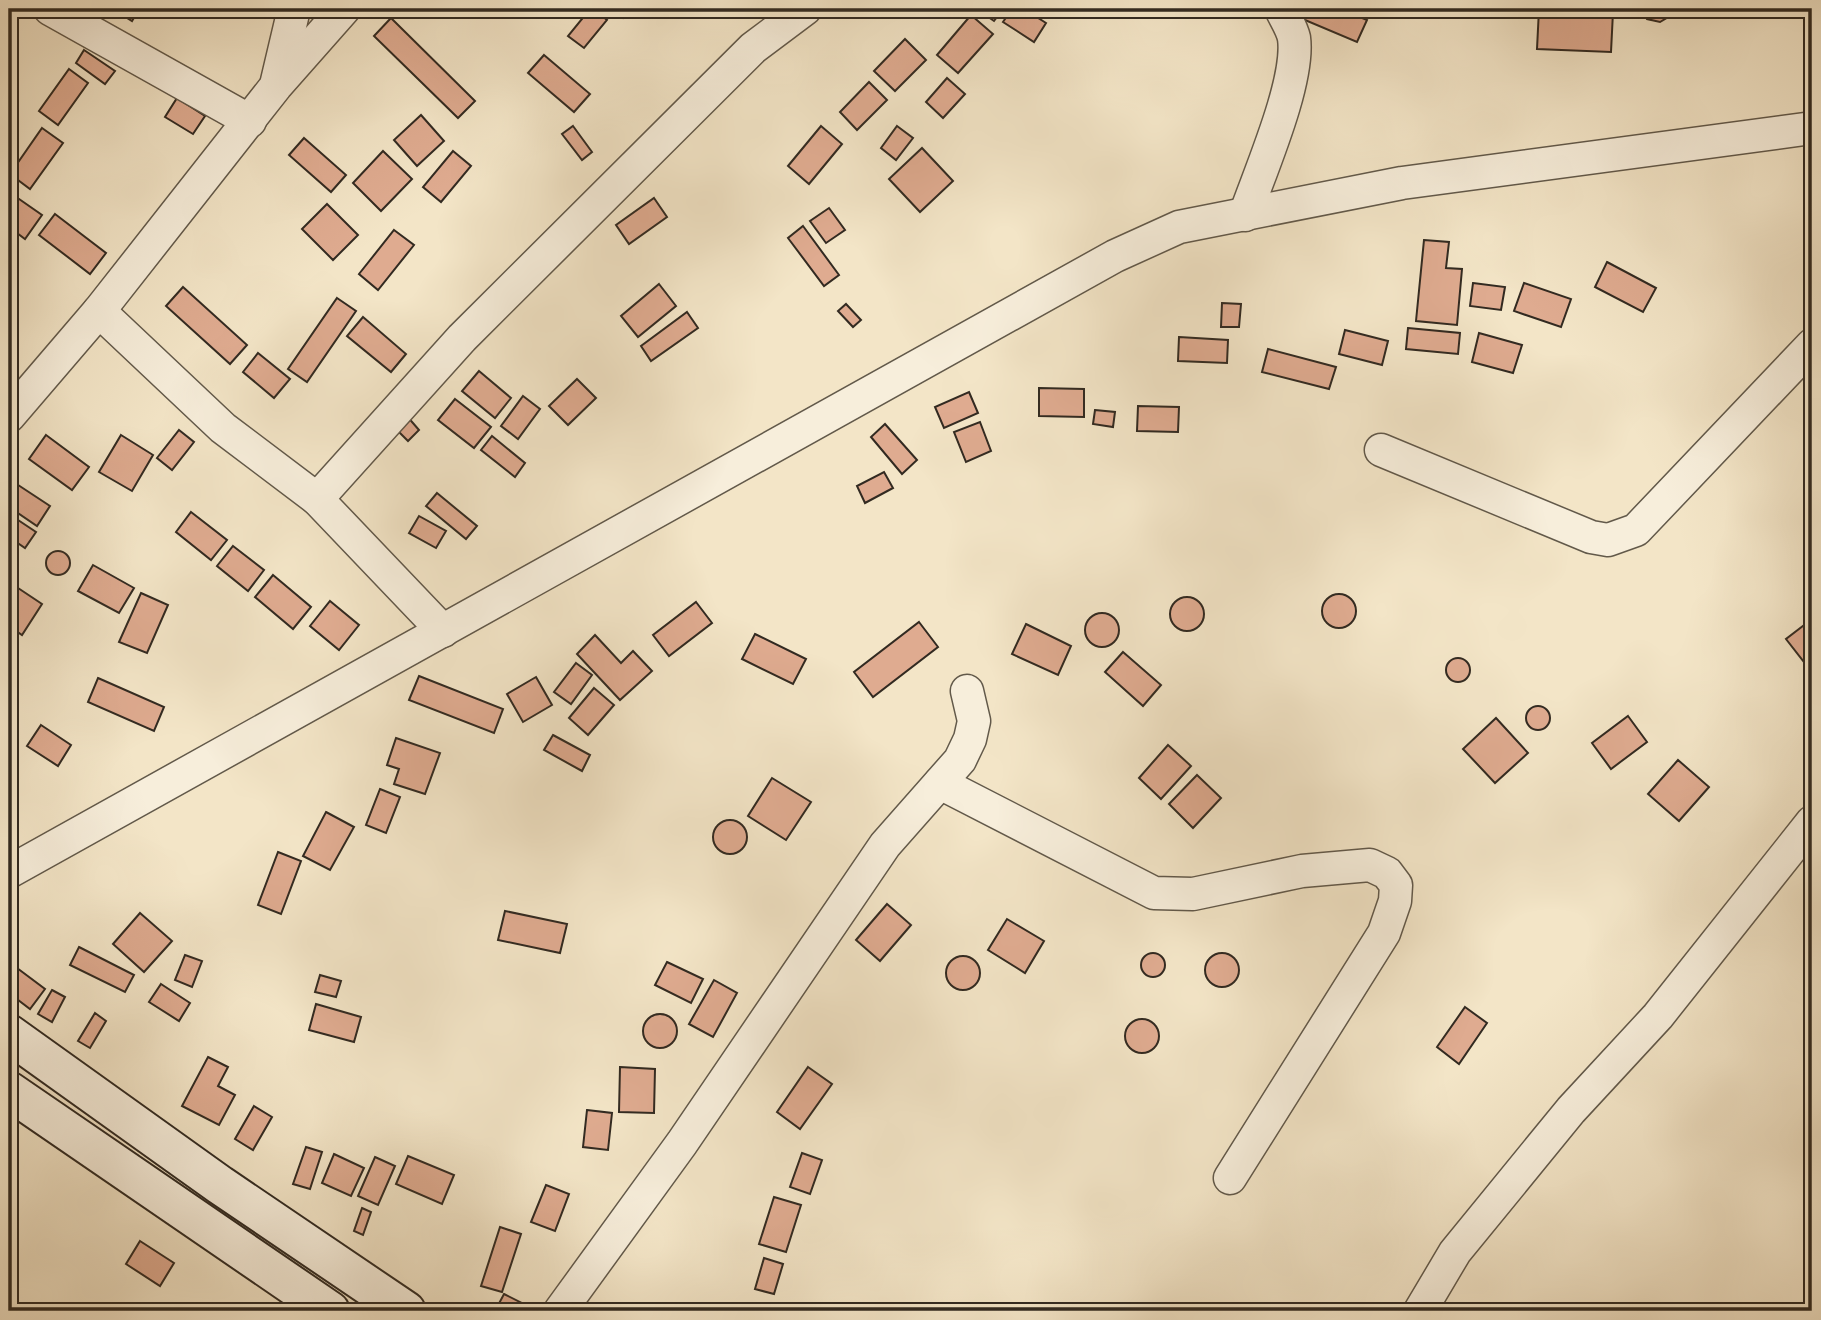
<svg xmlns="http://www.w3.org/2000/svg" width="1821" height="1320" viewBox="0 0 1821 1320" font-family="Vollkorn,serif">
	<rect width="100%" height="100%" fill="#f3e5c7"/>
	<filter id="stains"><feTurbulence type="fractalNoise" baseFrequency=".00286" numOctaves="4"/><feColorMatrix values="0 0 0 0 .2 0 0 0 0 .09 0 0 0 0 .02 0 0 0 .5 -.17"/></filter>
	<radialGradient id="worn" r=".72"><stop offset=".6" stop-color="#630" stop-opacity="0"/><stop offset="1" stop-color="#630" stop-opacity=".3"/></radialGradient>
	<g fill="#dfab90" stroke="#322a21" stroke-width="2">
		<polygon points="113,9 139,9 132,21"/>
		<polygon points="454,9 467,9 460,16"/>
		<polygon points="590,9 594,9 607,20 584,48 568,36"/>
		<polygon points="611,9 631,9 623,18"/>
		<polygon points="983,9 1003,9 994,21 981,12"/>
		<polygon points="1012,9 1024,9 1046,23 1034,42 1003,22"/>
		<polygon points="1288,9 1341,9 1367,20 1357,42 1286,12"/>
		<polygon points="1539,9 1613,12 1611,52 1537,49"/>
		<polygon points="1641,9 1673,9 1670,16 1660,22 1647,19"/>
		<polygon points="971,15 993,34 958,73 937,55"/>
		<polygon points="391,18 475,101 458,118 374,36"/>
		<polygon points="905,39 926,60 895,91 874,71"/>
		<polygon points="84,50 115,71 105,84 76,63"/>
		<polygon points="544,55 590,94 574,112 528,73"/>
		<polygon points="69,69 88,83 58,125 39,111"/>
		<polygon points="947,78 965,94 943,118 926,102"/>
		<polygon points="869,82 887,100 857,130 840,112"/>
		<polygon points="177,98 205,116 193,134 165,117"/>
		<polygon points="421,115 444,141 417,166 394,140"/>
		<polygon points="573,126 592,152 582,160 562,134"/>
		<polygon points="821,126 842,144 809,184 788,166"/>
		<polygon points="897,126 913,138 896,160 881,148"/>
		<polygon points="42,128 63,143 30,189 10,174"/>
		<polygon points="304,138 346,175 331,192 289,155"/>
		<polygon points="922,148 953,181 920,212 889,179"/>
		<polygon points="383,151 412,179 381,211 353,183"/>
		<polygon points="453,151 471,166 441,202 423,187"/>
		<polygon points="9,192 42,215 25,239 9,227"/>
		<polygon points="654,198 667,217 629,244 616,225"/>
		<polygon points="327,204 358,235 333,260 302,229"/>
		<polygon points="829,208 845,230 826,243 810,221"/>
		<polygon points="55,214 106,253 90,274 39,235"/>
		<polygon points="803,226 839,275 824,286 788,238"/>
		<polygon points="394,230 414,245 378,290 359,274"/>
		<polygon points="1424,240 1449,242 1446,268 1462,269 1457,325 1416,321"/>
		<polygon points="1607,262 1656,288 1643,312 1595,287"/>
		<polygon points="1473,283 1505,287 1501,310 1470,306"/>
		<polygon points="1524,283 1571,299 1561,327 1514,311"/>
		<polygon points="659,284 676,306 638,337 621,316"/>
		<polygon points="183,287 247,345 230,364 166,306"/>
		<polygon points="337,298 356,311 307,382 288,369"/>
		<polygon points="1222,303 1241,304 1239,327 1221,327"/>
		<polygon points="846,304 861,320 853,327 838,311"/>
		<polygon points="687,312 698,328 651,361 641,346"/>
		<polygon points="363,317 406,354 391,372 347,336"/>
		<polygon points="1408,328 1460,333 1458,354 1406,349"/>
		<polygon points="1345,330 1388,341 1382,365 1339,354"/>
		<polygon points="1479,333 1522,345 1513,373 1472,362"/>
		<polygon points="1179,337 1228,340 1227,363 1178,361"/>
		<polygon points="1268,349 1336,367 1329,389 1262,372"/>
		<polygon points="258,353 290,379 274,398 243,372"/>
		<polygon points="479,371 511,398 495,418 462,391"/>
		<polygon points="577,379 596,398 568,425 549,406"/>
		<polygon points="1039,388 1084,389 1084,417 1039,416"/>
		<polygon points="969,392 978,413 944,428 935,407"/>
		<polygon points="523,396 540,409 518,439 501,426"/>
		<polygon points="455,399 491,427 474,448 438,420"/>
		<polygon points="1138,406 1179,407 1178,432 1137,431"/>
		<polygon points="1095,410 1115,412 1113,427 1093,424"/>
		<polygon points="406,415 419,430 408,441 393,426"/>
		<polygon points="980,422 991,451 966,462 954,432"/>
		<polygon points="885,424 917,460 902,474 871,437"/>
		<polygon points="179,430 194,442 172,470 157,458"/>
		<polygon points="46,435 89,467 72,490 29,459"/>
		<polygon points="121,435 153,455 132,491 99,472"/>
		<polygon points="492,436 525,463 515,477 481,450"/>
		<polygon points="884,472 893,488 865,503 857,486"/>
		<polygon points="9,479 50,506 37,526 9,507"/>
		<polygon points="437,493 477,526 466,539 426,506"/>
		<polygon points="191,512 227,540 211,560 176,532"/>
		<polygon points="9,514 36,532 25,548 9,537"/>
		<polygon points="419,516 446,531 436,548 409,533"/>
		<polygon points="233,546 264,570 248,591 217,566"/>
		<circle cx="58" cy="563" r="12"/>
		<polygon points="93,565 134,588 119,613 78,591"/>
		<polygon points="273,575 311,607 293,629 255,597"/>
		<polygon points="9,582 42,604 22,635 9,626"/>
		<polygon points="141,593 168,605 147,653 119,642"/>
		<circle cx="1339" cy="611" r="17"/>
		<circle cx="1187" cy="614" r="17"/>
		<polygon points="330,601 359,625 339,650 310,626"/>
		<polygon points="696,602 712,623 669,656 653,635"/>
		<circle cx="1102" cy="630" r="17"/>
		<polygon points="1812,619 1812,656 1804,662 1786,639"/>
		<polygon points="919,622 938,647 873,697 854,672"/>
		<polygon points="1026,624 1071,646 1058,675 1012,654"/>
		<polygon points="755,634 806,659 793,684 742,659"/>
		<polygon points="595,635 621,663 633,651 652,671 620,700 577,654"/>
		<polygon points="1123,652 1161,685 1143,706 1105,672"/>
		<circle cx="1458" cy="670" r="12"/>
		<polygon points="576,663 592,675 571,704 554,692"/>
		<polygon points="419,676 503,709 494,733 409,700"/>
		<polygon points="536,677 552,705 523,722 507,694"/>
		<polygon points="98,678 164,707 154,731 88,702"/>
		<polygon points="594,688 614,705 588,735 569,718"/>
		<circle cx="1538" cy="718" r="12"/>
		<polygon points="1628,716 1647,742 1611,769 1592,743"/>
		<polygon points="1496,718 1528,753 1495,783 1463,749"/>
		<polygon points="41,725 71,745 58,766 27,746"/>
		<polygon points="553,735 590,755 582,771 544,750"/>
		<polygon points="396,738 440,753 425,794 394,784 399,769 387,765"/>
		<polygon points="1168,745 1191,766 1161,799 1139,778"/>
		<polygon points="1678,760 1709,787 1679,821 1648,794"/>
		<polygon points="1197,775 1221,798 1193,828 1169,804"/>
		<polygon points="772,778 811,802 786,840 748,816"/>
		<polygon points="380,789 400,797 386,833 366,825"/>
		<polygon points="326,812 354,827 330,870 303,856"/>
		<circle cx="730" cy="837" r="17"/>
		<polygon points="278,852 301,861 281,914 258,905"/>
		<polygon points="887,904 911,925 880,961 856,940"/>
		<polygon points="505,911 567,924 560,953 498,940"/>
		<polygon points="140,913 172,941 144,972 113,944"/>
		<polygon points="1007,919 1044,941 1025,973 988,950"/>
		<polygon points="79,947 134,975 125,992 70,965"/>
		<circle cx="1153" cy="965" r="12"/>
		<circle cx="1222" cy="970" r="17"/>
		<polygon points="185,955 202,961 192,987 175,980"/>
		<circle cx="963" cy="973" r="17"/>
		<polygon points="9,962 45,989 30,1009 9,993"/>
		<polygon points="667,962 703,979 691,1003 655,985"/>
		<polygon points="320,975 341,981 336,997 315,992"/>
		<polygon points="714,980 737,993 713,1037 689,1024"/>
		<polygon points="161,984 190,1003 179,1021 149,1002"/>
		<polygon points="52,990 65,997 52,1022 38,1014"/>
		<polygon points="316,1004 361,1017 354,1042 309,1030"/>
		<polygon points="1465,1007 1487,1023 1459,1064 1437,1047"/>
		<polygon points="95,1013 106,1021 90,1048 78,1041"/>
		<circle cx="660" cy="1031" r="17"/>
		<circle cx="1142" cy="1036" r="17"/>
		<polygon points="208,1057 228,1067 218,1086 235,1095 219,1125 182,1106"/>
		<polygon points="620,1067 655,1069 654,1113 619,1112"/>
		<polygon points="808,1067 832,1084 800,1129 777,1112"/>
		<polygon points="254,1106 272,1117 253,1150 235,1139"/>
		<polygon points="587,1110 612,1113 608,1150 583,1147"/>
		<polygon points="306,1147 322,1152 310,1189 293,1184"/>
		<polygon points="802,1153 822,1160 810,1194 790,1187"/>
		<polygon points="334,1154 364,1168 351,1196 322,1183"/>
		<polygon points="408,1156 454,1175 442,1204 396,1184"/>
		<polygon points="375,1157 395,1166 378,1205 358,1196"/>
		<polygon points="546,1185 569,1194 555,1231 531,1222"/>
		<polygon points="774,1197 801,1205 786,1252 759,1244"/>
		<polygon points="362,1208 371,1212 363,1235 354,1231"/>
		<polygon points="500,1227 521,1234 502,1292 481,1286"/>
		<polygon points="140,1241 174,1263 160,1286 126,1264"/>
		<polygon points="764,1258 783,1264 774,1294 755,1289"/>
		<polygon points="504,1294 530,1307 527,1311 495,1311"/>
	</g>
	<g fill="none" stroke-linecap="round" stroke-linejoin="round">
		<g stroke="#62594a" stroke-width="35">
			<g id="street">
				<polyline points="50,9 250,121"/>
				<polyline points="277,81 294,9"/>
				<path d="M1245 215C1260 172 1300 81 1294 38 1292 28 1285 18 1281 9"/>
				<polyline points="99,311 223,428 317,499 443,631"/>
				<polyline points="9,416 99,311 276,86 344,9"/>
				<polyline points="1381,450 1591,537 1608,540 1636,530 1812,345"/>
				<polyline points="317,499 462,338 753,48 805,9"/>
				<polyline points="940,783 1154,893 1193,894 1302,871 1370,865 1387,873 1396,885 1395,901 1384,933 1230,1178"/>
				<polyline points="9,872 1115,256 1179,227 1402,183 1812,128"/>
				<polyline points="560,1311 682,1143 885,845 960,760 970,739 974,721 967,691"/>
				<polyline points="1420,1311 1455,1252 1571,1110 1658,1016 1812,822"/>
			</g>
		</g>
		<g stroke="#322a21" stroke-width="42">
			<g id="secondary">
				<polyline points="9,1034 220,1185 406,1311"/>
				<polyline points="9,1091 330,1311"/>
			</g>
		</g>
		<use href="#street" stroke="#f7eedb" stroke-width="32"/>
		<use href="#secondary" stroke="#f7eedb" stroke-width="38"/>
	</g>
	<rect width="1821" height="1320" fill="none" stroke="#f3e5c7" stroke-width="35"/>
	<rect x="10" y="10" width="1800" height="1299" fill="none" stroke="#322a21" stroke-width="3.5"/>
	<rect x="18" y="18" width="1786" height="1285" fill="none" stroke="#322a21" stroke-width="2"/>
	<rect width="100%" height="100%" filter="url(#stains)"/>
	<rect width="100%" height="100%" fill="url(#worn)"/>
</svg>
